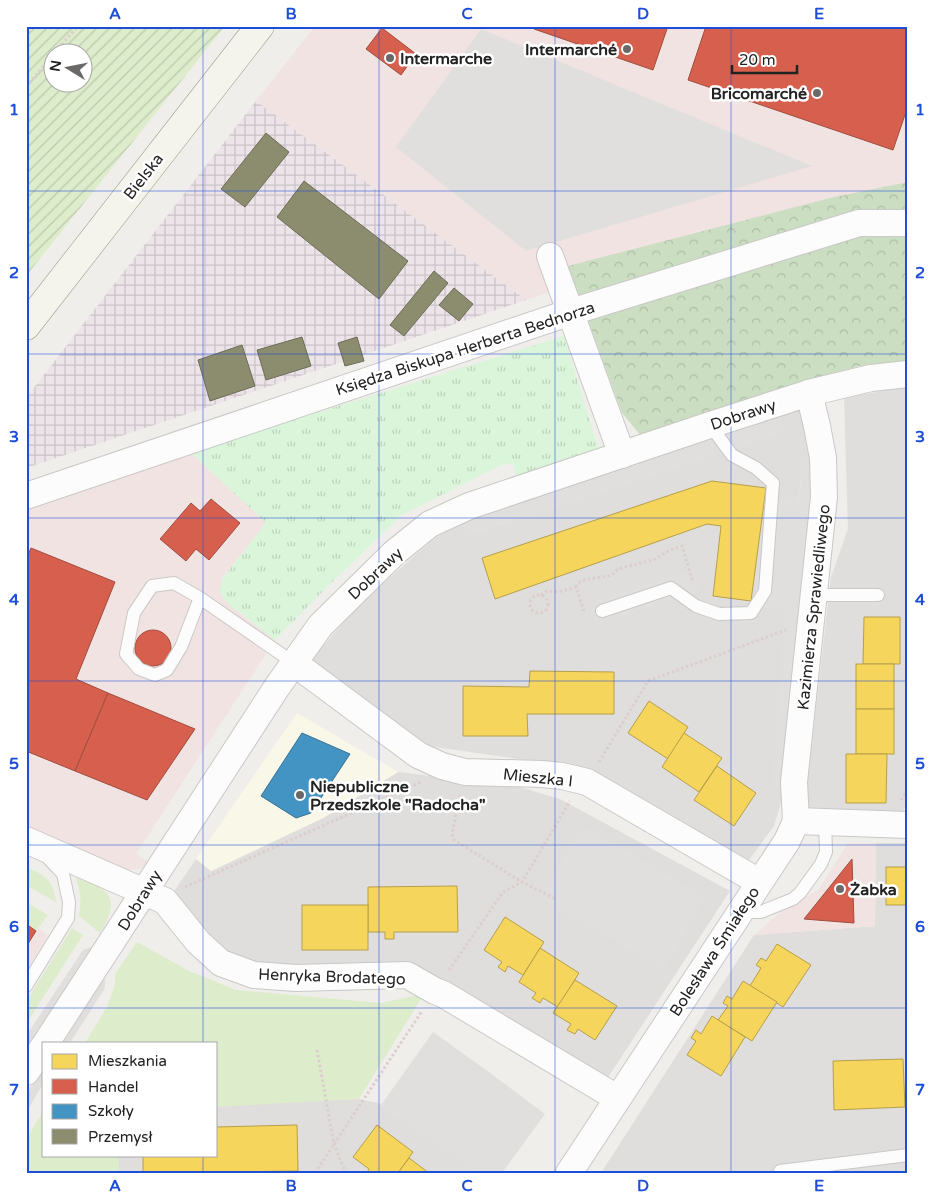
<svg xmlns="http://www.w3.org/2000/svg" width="934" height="1199" viewBox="0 0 934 1199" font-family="'Varela Round',sans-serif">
	<defs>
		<pattern id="industrial-grid" width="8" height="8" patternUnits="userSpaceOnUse" patternTransform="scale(1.25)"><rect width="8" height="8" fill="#ede4e9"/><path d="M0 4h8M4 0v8" fill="none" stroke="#cbc3c8"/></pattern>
		<pattern id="forest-crowns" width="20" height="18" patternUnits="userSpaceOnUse" patternTransform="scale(1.25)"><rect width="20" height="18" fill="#cbdec1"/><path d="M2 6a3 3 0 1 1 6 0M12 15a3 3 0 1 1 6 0" fill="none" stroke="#aebea6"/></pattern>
		<pattern id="park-tufts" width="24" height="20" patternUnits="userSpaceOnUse" patternTransform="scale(1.25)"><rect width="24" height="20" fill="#daf5da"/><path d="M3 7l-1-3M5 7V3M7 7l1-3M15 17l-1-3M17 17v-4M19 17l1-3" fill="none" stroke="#bbd2bb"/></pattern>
		<pattern id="garden-furrows" width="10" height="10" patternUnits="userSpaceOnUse" patternTransform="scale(1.25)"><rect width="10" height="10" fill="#ddeccb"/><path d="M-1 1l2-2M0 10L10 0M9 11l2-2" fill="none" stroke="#bdcaae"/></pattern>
	</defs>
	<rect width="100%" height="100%" fill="#f0eeeb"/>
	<g fill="#dfdedc">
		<polygon points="908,386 908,802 900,816 804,813 831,577 848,529 844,398"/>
		<polygon points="802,408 815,457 803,458 773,784 786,786 774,826 749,860 671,817 561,765 428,746 308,663 362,601 433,540 462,520 467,535 783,432 779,416"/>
		<polygon points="398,772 516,786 560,799 730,891 601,1088 455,986 267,970 226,959 168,900 196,859 211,871 323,818"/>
		<polygon points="876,843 908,843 908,1173 601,1173 754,935 875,926"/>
		<polygon points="359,1099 378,1103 479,1173 119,1173 118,1155 216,1155 216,1106 312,1100"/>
	</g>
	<g fill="#f1e3e1">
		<polygon points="315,26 908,26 908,186 825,199 526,300 256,101"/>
		<polygon points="190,452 267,523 222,578 227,603 275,640 136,854 150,863 141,869 127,870 26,828 26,504"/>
		<polygon points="848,843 876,843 875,926 754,935 779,913 819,889"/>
		<polygon points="26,918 48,936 26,972"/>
	</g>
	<polygon fill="url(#industrial-grid)" points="256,101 526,300 26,468 26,398"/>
	<polygon fill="#f8f7e8" points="297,713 398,772 323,818 211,871 196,859"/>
	<g fill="#ddeccb">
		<path d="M26 867C45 875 53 880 56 902L26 885Z"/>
		<path d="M76 877C110 891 122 896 100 933L79 916C82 900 80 893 76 877Z"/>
		<polygon points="26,902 48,915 36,931 26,924"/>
		<polygon points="72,928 83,935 26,1024 26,1002"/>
		<polygon points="137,942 189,971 236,990 381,1003 424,994 359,1099 216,1107 216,1043 85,1043 107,1007 115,984 115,974"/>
		<polygon points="44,1110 44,1155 118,1155 119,1173 26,1173 26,1139"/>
	</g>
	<polygon fill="url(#forest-crowns)" points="908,182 908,364 859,366 641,436 622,413 568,266 830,198"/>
	<polygon fill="url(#park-tufts)" points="564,336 598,448 516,477 513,463 501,465 402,515 327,587 275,640 227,603 220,592 222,579 266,523 190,452"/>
	<path fill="url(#garden-furrows)" fill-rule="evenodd" d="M26 26H225L26 276ZM52 52H82V82H52Z"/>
	<g fill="#e0dfde">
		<polygon points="481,29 812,166 526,251 396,147"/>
		<polygon points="779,416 784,432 467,535 462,520"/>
		<polygon points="815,457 786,786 772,784 785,610 757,607 771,498 799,501 803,458"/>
		<polygon points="694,569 701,591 595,625 588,603"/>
		<polygon points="583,825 706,897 665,969 540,900"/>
		<polygon points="95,946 26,1051 26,1036 83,950"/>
		<polygon points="105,974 105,988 70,1043 59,1043"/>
		<polygon points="433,1032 489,1072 545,1114 502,1173 476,1173 381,1105"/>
		<polygon points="44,1066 42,1069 44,1082 26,1113 26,1095"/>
	</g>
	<g fill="#f6d55c" stroke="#b69f4b">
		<polygon points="712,481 766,488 751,601 713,596 721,526 707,524 495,599 482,558"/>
		<polygon points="864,617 900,617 900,664 863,664"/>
		<rect x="856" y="664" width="38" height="45"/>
		<polygon points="530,671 614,672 614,714 527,714 528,736 463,736 463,686 529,687"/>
		<polygon points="649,701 688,727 668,759 628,733"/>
		<rect x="856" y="709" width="38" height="45"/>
		<polygon points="684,733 722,758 699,792 662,767"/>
		<polygon points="846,754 887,754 886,803 846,803"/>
		<polygon points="717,766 756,793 734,826 694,800"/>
		<rect x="886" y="867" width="22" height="38"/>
		<polygon points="457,886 458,932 394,932 394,939 385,939 385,932 368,932 368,887"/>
		<rect x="302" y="905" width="66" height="45"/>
		<polygon points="505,917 544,942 523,975 508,966 505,972 498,967 502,962 484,950"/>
		<polygon points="777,944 811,965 783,1007 750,986 761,968 756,965 761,958 766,961"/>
		<polygon points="540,948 579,973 558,1007 543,998 540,1003 532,998 536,993 519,982"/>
		<polygon points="575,980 617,1006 595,1040 578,1029 575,1034 567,1030 571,1024 553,1013"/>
		<polygon points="743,981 777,1002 752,1041 718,1020 728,1006 723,1003 727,996 732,999"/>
		<polygon points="712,1016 745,1037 721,1076 687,1055 696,1041 691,1038 696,1030 701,1034"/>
		<polygon points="903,1059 905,1107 834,1110 833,1061"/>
		<polygon points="297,1125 298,1171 143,1173 143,1155 216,1155 216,1127"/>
		<polygon points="377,1125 413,1152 398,1173 367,1173 369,1169 353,1157"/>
		<polygon points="409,1158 429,1173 398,1173"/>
	</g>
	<g fill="#d6604d" stroke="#a04d40">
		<polygon points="535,26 668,26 653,70 534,29"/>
		<polygon points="706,26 908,26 908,106 893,150 688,80"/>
		<polygon points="382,28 416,54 401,75 366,49"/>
		<polygon points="211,499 240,523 209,560 196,549 186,561 160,539 191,503 200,511"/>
		<polygon points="31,548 115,582 76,679 108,693 75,771 26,751 26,560"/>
		<circle cx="153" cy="648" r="18"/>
		<polygon points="108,693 195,729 147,800 75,771"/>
		<polygon points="852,859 854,923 804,919"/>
		<polygon points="26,924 36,931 26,947"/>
	</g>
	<polygon fill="#4393c3" stroke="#397193" points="302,733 350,754 311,813 296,818 261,796"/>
	<g fill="#8c8c6e" stroke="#6c6c57">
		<polygon points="266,133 289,152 245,207 221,189"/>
		<polygon points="304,181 408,261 379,299 277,217"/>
		<polygon points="434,271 448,283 404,336 390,325"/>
		<polygon points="454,288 473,304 459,321 439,305"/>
		<polygon points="302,337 311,366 266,380 257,350"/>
		<polygon points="357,337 364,361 345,366 338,343"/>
		<polygon points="242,345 255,386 210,401 198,360"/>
	</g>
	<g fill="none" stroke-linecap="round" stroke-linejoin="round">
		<g stroke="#c9c8c7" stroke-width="14">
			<g id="lane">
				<polyline points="815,595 878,595"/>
				<polyline points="200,598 181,647 167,670 155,675 139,669 126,654 134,613 152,586 174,583 200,598 294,663"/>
				<polyline points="602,611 671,588 696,606 719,614 751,613 765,591 773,483 756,468 732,455 710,425"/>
				<polyline points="740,912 761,912 793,899 800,893 821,864 826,852 825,822"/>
				<polyline points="26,986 68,918 69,902 63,874 46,856"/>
				<polyline points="780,1171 908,1155"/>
			</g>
		</g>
		<g stroke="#c9c8c7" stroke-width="28">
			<g id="street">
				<polyline points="550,256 622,455"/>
				<polyline points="26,496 571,312 859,223 908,223"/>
				<polyline points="294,663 418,755 442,766 465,772 542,774 562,776 587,782 759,882"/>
				<polyline points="796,821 908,825"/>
				<polyline points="26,840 165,901 198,942 221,963 254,975 296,978 407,975 435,991 443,994 617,1098"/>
				<polyline points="46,1043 277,687 320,626 394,553 430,524 469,506 710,425 809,393 871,378 908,374"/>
				<polyline points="26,1072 44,1046"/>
				<polyline points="569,1173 787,841 796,821 794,782 824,497 823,458 817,426 809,393"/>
			</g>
		</g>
		<g stroke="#999a82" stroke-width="29">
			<polyline id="secondary" points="26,326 260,26"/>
		</g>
		<g stroke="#dccecd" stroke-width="3" stroke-dasharray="2.5 2.5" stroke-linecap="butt">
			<polyline points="55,52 78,26"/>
			<polyline points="26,87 52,56"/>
			<polyline points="576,587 578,583 584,580 612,575 618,569 656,559 666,552 682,546 693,583"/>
			<circle cx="539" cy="604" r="9"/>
			<polyline points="541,595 547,591 558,592 576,587 584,611"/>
			<polyline points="599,762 648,681 786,630"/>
			<polyline points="460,795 452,834 454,840 522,882 556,899"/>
			<polyline points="901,800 908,789"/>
			<polyline points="185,887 421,782"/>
			<polyline points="449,970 503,892 522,882 570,801"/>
			<polyline points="317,1050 334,1145 346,1173"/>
			<polyline points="315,1173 422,1011"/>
		</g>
		<use href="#lane" stroke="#fdfcfc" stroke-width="12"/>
		<use href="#street" stroke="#fdfcfc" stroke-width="26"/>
		<use href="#secondary" stroke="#f4f4ed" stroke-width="28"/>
	</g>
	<path fill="none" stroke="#1d4ed8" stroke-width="1" stroke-opacity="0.55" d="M203 26V1043M379 26V1173M555 26V1173M731 26V1173M26 191H908M26 354H908M26 518H908M26 681H908M26 845H908M26 1008H908M203 1155V1173"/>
	<g fill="#6a6968" stroke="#fff" stroke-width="2">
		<circle cx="627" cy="49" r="5"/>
		<circle cx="390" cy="58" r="5"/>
		<circle cx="817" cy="93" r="5"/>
		<circle cx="300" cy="795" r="5"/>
		<circle cx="840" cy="889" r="5"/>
	</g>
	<g text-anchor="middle" stroke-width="5" stroke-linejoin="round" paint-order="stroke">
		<g font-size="16" font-weight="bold" fill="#222" stroke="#fff" text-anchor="start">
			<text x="617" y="55" text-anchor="end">Intermarché</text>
			<text x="400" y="64">Intermarche</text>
			<text x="807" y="99" text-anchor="end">Bricomarché</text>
			<text x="310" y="792">Niepubliczne<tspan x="310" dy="18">Przedszkole "Radocha"</tspan></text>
			<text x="850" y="895">Żabka</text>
		</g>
		<g font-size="16" fill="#222" stroke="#fff">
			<text transform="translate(143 176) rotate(-52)" y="6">Bielska</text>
			<text transform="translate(465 348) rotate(-18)" y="6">Księdza Biskupa Herberta Bednorza</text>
			<text transform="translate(743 414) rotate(-18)" y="6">Dobrawy</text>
			<text transform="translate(375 573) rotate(-43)" y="6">Dobrawy</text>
			<text transform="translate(813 607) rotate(-84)" y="6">Kazimierza Sprawiedliwego</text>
			<text transform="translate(538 777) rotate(6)" y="6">Mieszka I</text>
			<text transform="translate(139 900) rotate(-58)" y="6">Dobrawy</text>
			<text transform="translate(714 951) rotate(-57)" y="6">Bolesława Śmiałego</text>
			<text transform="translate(332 976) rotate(2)" y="6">Henryka Brodatego</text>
		</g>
	</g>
	<rect width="934" height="1199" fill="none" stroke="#ffffff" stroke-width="55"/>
	<rect x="42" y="1042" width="175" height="115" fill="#ffffff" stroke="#a7a7a7"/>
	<rect x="52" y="1054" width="25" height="15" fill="#f6d55c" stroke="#a7a7a7"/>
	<text x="88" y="1066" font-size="15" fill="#222222">Mieszkania</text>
	<rect x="52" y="1079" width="25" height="15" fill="#d6604d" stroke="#a7a7a7"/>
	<text x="88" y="1092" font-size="15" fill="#222222">Handel</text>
	<rect x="52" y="1104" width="25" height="15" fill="#4393c3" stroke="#a7a7a7"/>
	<text x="88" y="1116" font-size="15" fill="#222222">Szkoły</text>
	<rect x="52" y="1129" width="25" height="15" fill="#8c8c6e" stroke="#a7a7a7"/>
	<text x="88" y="1142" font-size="15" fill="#222222">Przemysł</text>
	<g transform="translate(68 68) rotate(280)"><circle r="24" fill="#ffffff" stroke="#a7a7a7"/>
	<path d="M0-4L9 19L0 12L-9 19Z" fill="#6a6968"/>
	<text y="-8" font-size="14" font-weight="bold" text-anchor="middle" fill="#222222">N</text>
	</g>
	<path d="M732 65v8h65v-8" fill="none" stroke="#222222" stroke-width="2.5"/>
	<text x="739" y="65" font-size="15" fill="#222222" stroke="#ffffff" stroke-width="4" paint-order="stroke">20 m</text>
	<rect x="28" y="28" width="878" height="1144" fill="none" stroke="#1d4ed8" stroke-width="2"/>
	<g font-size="16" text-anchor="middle" font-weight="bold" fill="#1d4ed8">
		<text x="115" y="19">A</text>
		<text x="291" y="19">B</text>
		<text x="467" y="19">C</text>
		<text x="643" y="19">D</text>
		<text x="819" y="19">E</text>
		<text x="14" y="115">1</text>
		<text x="920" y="115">1</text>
		<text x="14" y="278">2</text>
		<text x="920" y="278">2</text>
		<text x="14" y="442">3</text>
		<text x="920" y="442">3</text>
		<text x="14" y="605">4</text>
		<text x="920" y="605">4</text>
		<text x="14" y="769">5</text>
		<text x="920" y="769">5</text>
		<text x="14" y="932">6</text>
		<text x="920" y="932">6</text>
		<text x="14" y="1095">7</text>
		<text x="920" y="1095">7</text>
		<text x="115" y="1191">A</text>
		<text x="291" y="1191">B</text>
		<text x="467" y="1191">C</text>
		<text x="643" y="1191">D</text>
		<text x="819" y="1191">E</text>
	</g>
</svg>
